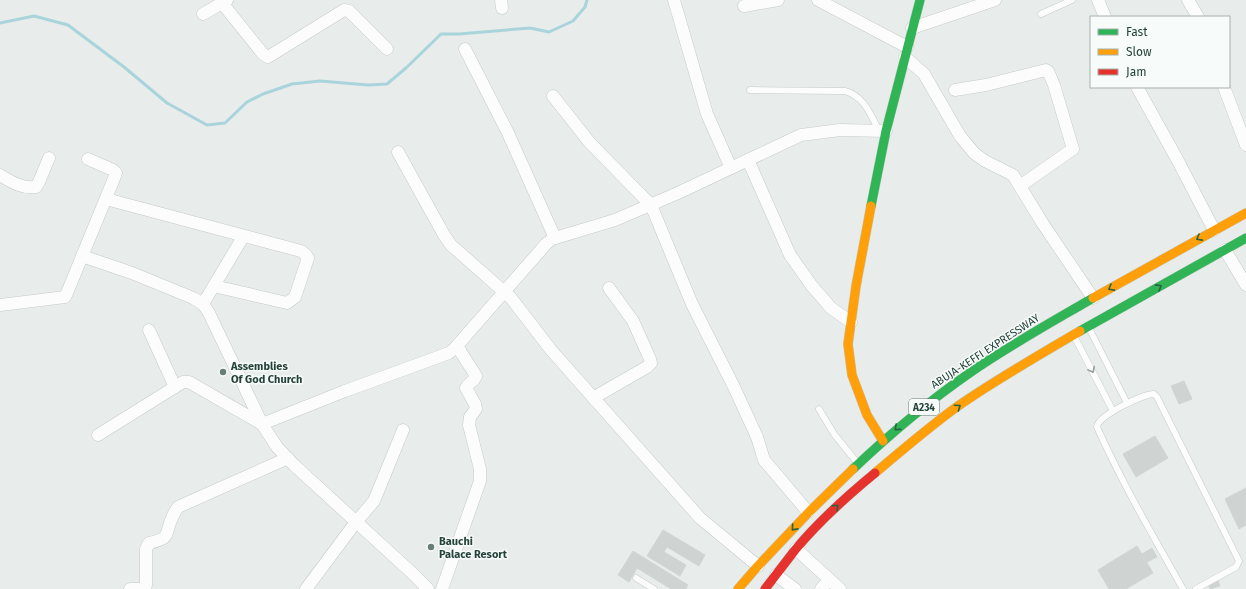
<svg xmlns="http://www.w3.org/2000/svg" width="1246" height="589" viewBox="0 0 1246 589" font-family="'Fira Sans',sans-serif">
	<rect width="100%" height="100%" fill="#e8edeb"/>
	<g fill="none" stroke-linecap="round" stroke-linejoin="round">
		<polyline stroke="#a9d4db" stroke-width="3" points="0,23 34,16 68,25 124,67 167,103 207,125 225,123 247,102 263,94 292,84 320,81 368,85 387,84 406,68 441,34 459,34 530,28 549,32 573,21 585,7 587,0"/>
	</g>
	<g fill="#cfd4d2" stroke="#d1d6d4">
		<polygon points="1184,381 1192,399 1179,404 1171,386"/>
		<polygon points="1155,436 1168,458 1136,477 1123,454"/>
		<polygon points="1246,488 1246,525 1239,529 1225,499"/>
		<polygon points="663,530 705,555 699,566 667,547 664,552 686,565 680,576 647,556"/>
		<polygon points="1137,546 1153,573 1126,589 1109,589 1098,570"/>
		<polygon points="1152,548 1157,557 1147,562 1142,554"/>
		<polygon points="633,551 688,585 686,589 671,589 637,568 629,582 618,575"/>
		<polygon points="1218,580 1220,586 1210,589 1208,584"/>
	</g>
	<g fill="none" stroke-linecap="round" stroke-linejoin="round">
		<g stroke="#c5cac8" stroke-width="7">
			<g id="lane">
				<polyline points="1041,14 1072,0"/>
				<path d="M750 90 845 91C864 96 871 115 879 131"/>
				<polyline points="1090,330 1127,403"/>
				<polyline points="1075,338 1113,411"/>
				<polyline points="819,409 834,434 855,460"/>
				<polyline points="636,578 654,589"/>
				<path d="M1183 589C1153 536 1122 483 1097 427 1097 416 1143 394 1154 394L1157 397 1239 561 1236 567 1196 589"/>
			</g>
		</g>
		<g stroke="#c5cac8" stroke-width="13">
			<g id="street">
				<polyline points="501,0 502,8"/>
				<polyline points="674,0 707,114 731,168"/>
				<polyline points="818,0 907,47"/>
				<polyline points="1098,0 1105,17"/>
				<polyline points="1188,0 1198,17"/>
				<polyline points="222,3 263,54 268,57 344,10 349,11 387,49"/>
				<polyline points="744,6 778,0"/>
				<polyline points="203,14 227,0"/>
				<polyline points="912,28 995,0"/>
				<polyline points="465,49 508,133 555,238"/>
				<polyline points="905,57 924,74 960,136 974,153 985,161 1013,175 1043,224 1093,298"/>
				<polyline points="1137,87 1177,159 1214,230"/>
				<polyline points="1224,87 1246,145"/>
				<polyline points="955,90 986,85 1046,70 1048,71 1054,85 1073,149 1020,186"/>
				<polyline points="553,96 590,143 651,205 692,304 734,387 757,437 764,460 808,512"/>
				<polyline points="398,152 444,235 451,245 511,298 551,350 700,518 758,566"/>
				<polyline points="748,160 790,255 812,286 831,308 851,322"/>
				<path d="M0 175C11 182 23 189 36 187L39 182 49 158"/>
				<polyline points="106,199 301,251 306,255 308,258 295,297 287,303 214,286"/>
				<polyline points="1225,250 1246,285"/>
				<polyline points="82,256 132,273 193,298 203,304 209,313 262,424 277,447 294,465 411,572 428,589"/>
				<polyline points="203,304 243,237"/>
				<polyline points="0,305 65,297 67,293 115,176 116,173 113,170 88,159"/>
				<polyline points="149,330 175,387"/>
				<polyline points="593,398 647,367 651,363 650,359 633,321 609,288"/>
				<polyline points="98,435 183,382 189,382 262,424 345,391 449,353 455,348 546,244 552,239 615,220 678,193 801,135 840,130 886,131"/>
				<polyline points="796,549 840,589"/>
				<polyline points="776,575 795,589"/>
				<polyline points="130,589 143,589"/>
				<path d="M144 589 146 585V549L149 543C172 538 164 535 172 518 173 514 176 510 178 507L288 458"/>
				<polyline points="306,589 356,522 374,501 403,430"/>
				<path d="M442 589 480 481V469L469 425 470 417 476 409 475 404 466 388C468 383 474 382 476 376L457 346"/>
				<polyline points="821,589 829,580"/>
			</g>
		</g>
		<g stroke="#c3cbc8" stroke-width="10">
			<g id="fast">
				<polyline points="871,206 886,131 920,0"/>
				<polyline points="1080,331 1246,238"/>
				<path d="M853 469C890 434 929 401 971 372 1010 345 1052 322 1093 298"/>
			</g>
		</g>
		<g stroke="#c3cbc8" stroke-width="10">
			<g id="slow">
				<polyline points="871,206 856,286 848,344 852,375 867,415 883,441"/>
				<polyline points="1093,298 1246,213"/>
				<path d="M875 473C902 450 929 427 958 406 997 379 1039 355 1080 331"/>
				<polyline points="738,589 757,567 810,511 853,469"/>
			</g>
		</g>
		<g stroke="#c3cbc8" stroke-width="10">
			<path id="jam" d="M765 589C775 576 785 563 795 550 819 521 847 496 875 473"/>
		</g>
		<use href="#lane" stroke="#fcfcfc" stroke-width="6"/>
		<use href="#street" stroke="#fcfcfc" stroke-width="12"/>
		<use href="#fast" stroke="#30b455" stroke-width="9"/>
		<use href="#slow" stroke="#ff9f0a" stroke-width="9"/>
		<use href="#jam" stroke="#e5322d" stroke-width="9"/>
	</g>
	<defs><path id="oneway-chevron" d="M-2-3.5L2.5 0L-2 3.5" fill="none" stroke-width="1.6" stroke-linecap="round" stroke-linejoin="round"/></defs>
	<g stroke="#286442">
		<use href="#oneway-chevron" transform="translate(1199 238) rotate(151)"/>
		<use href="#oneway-chevron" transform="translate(1159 287) rotate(-29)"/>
		<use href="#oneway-chevron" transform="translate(1111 288) rotate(151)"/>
		<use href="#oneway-chevron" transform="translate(958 407) rotate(-35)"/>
		<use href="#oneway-chevron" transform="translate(897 428) rotate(139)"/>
		<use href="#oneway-chevron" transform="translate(836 507) rotate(-43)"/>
		<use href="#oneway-chevron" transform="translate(794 528) rotate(132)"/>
	</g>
	<use stroke="#909f9b" href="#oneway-chevron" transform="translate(1092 370) rotate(62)"/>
	<g fill="#697e78" stroke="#f7fbf9" stroke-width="1.5">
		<circle cx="223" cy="372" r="4"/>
		<circle cx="431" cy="547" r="4"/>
	</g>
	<g text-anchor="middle" stroke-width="3" stroke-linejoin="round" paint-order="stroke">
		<rect fill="#f7fbf9" stroke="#637a73" stroke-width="1" x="909" y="399" width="30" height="16" rx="3"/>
		<g font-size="10" font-weight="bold" fill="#24423a">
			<text x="924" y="411">A234</text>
		</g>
		<g font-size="11" fill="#24423a" stroke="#f7fbf9">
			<text transform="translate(985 351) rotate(-33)" y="4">ABUJA-KEFFI EXPRESSWAY</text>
		</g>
		<g font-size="11" font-weight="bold" fill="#24423a" stroke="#f7fbf9" text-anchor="start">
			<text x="231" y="370">Assemblies<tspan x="231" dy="13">Of God Church</tspan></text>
			<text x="439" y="545">Bauchi<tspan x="439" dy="13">Palace Resort</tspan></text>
		</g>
	</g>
	<rect x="1090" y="16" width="140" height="72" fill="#f7fbf9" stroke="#a3b1ad"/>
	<rect x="1098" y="29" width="20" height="6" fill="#30b455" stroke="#a3b1ad"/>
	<text x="1126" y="36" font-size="12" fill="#24423a">Fast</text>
	<rect x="1098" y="49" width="20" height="6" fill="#ff9f0a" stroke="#a3b1ad"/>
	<text x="1126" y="56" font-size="12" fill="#24423a">Slow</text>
	<rect x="1098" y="69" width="20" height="6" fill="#e5322d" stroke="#a3b1ad"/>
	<text x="1126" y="76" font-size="12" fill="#24423a">Jam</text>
</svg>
